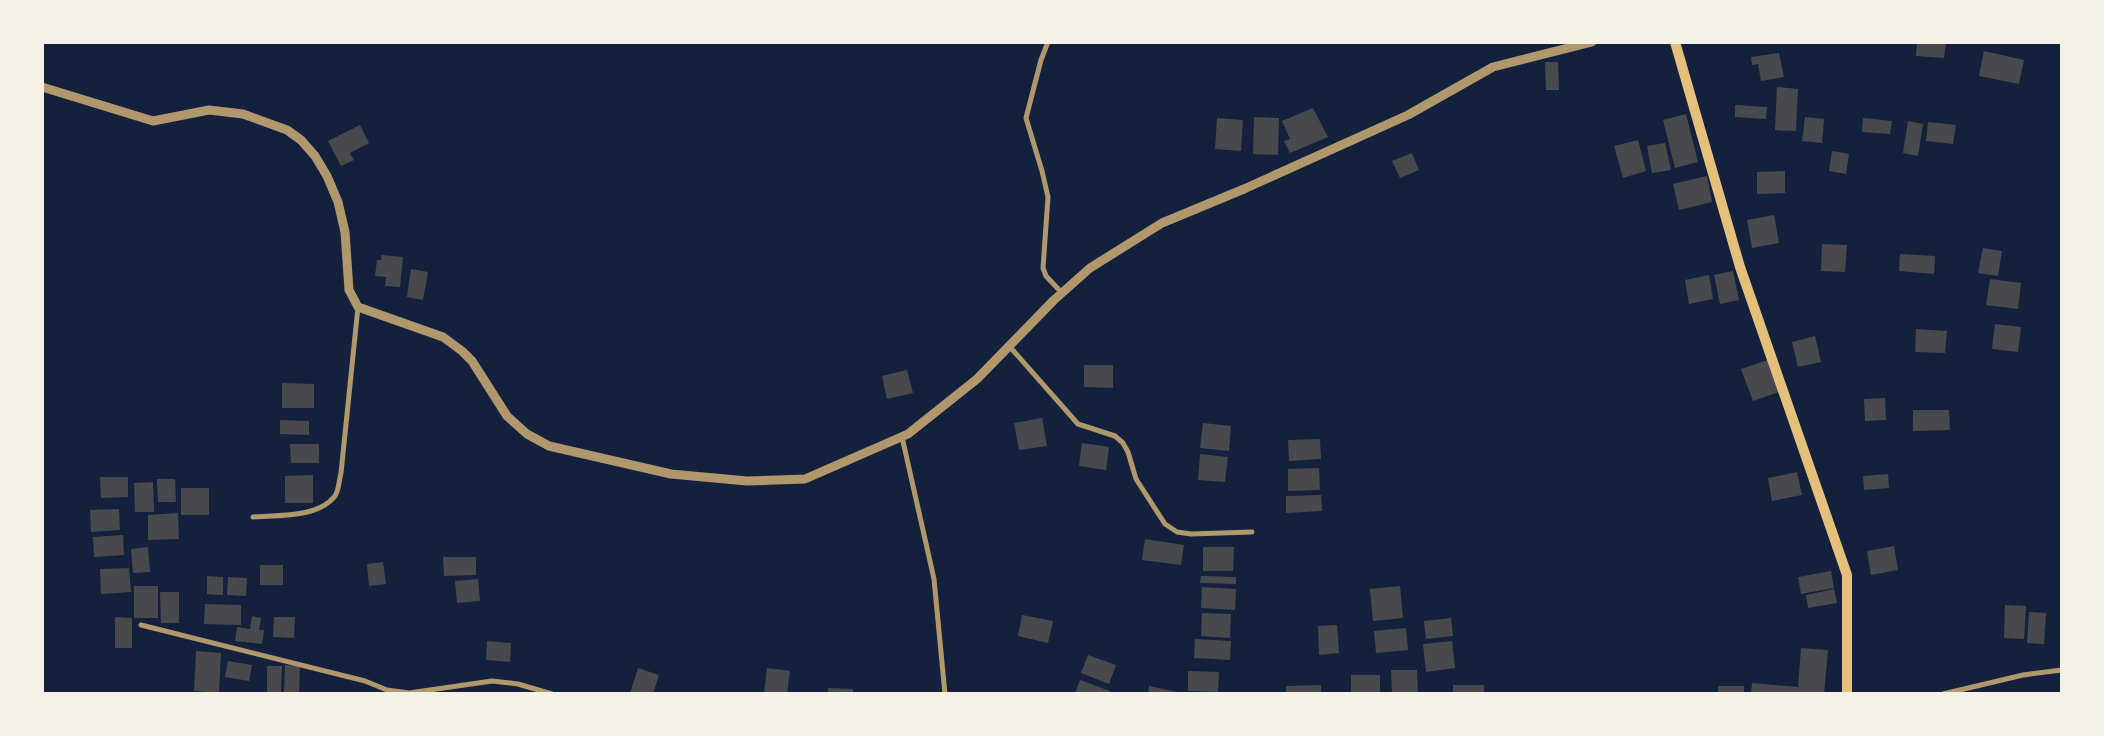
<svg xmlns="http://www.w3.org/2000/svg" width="2104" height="736" viewBox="0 0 2104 736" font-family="Barlow,sans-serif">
	<rect width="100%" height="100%" fill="#14213d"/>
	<g fill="#48494c">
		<polygon points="1917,42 1946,42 1944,58 1916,56"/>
		<polygon points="1984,51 2024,60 2019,84 1979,76"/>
		<polygon points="1779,53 1784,77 1761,81 1758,64 1752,65 1751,57"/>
		<polygon points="1545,62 1558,62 1559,90 1546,90"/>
		<polygon points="1777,87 1798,89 1796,131 1775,130"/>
		<polygon points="1735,105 1767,107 1766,119 1735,117"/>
		<polygon points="1313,108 1328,137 1290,153 1284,141 1290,139 1282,121"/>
		<polygon points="1686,114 1698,162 1675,168 1663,120"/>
		<polygon points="1254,117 1279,118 1278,155 1253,154"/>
		<polygon points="1805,117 1824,119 1822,143 1802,141"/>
		<polygon points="1217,118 1243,120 1241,151 1215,149"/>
		<polygon points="1863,118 1892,121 1890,134 1862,132"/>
		<polygon points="1908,121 1923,124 1918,156 1903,153"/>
		<polygon points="1928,122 1956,125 1953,144 1926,141"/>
		<polygon points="360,125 369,143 350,153 354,160 341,166 328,141"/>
		<polygon points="1638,140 1646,171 1623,178 1614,146"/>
		<polygon points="1665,143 1671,170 1652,173 1647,146"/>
		<polygon points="1832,151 1849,154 1846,174 1829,171"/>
		<polygon points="1412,153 1419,170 1400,178 1392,161"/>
		<polygon points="1785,171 1785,193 1757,194 1757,172"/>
		<polygon points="1707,176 1712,202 1679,210 1673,184"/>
		<polygon points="1774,215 1779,243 1752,248 1747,220"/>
		<polygon points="1822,244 1847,245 1845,272 1821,271"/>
		<polygon points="1983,248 2002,251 1998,276 1978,273"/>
		<polygon points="1900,254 1935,256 1934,274 1899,271"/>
		<polygon points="381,255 403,257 400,287 385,286 386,277 375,276 377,260 381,260"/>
		<polygon points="411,269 428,272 423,300 407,297"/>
		<polygon points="1733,271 1739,300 1720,304 1714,275"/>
		<polygon points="1709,275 1713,299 1689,304 1685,280"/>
		<polygon points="1990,279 2021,283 2018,309 1986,305"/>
		<polygon points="1995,324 2021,327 2018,352 1992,349"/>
		<polygon points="1916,329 1947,331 1945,353 1915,352"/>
		<polygon points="1815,336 1821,362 1798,367 1792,342"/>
		<polygon points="1768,360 1779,392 1753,401 1741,369"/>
		<polygon points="1084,365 1113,365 1113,388 1084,387"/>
		<polygon points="907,370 913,393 887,399 882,376"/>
		<polygon points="282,383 314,384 314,408 282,408"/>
		<polygon points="1885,398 1886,420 1865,421 1864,399"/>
		<polygon points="1913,410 1949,410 1950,430 1913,431"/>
		<polygon points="1042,418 1047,446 1019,450 1014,423"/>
		<polygon points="280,420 309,421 309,435 280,434"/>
		<polygon points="1203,423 1231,426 1229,451 1200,448"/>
		<polygon points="1320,439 1321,459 1289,461 1288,440"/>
		<polygon points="1082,443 1109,447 1106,470 1079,466"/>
		<polygon points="290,444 319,444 319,463 291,463"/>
		<polygon points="1200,454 1228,457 1225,482 1198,480"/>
		<polygon points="1319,468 1320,490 1288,491 1288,469"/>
		<polygon points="1797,472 1802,495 1772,501 1768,478"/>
		<polygon points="1888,474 1889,488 1864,490 1863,476"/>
		<polygon points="313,475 313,503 285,503 285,476"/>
		<polygon points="100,477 128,477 128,497 101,498"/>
		<polygon points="157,479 175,479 176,502 158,502"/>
		<polygon points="153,482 154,512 135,512 134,483"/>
		<rect x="181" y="488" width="28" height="27"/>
		<polygon points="1321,495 1322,511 1286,513 1286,496"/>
		<polygon points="119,509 120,530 91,532 90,510"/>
		<polygon points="178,513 179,539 148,540 148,515"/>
		<polygon points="123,535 124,555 94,557 93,537"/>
		<polygon points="1145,539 1184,545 1181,565 1142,560"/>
		<polygon points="1894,546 1898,570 1871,575 1867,551"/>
		<polygon points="148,547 150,572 133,573 131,549"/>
		<polygon points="1203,547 1234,547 1233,571 1203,571"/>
		<polygon points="443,557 476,557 476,575 444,576"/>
		<polygon points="383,562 386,584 369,586 367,564"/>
		<rect x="260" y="565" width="23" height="20"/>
		<polygon points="129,568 131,592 101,594 100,569"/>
		<polygon points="1831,571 1834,588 1801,594 1798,577"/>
		<polygon points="207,576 223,577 223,595 207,594"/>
		<polygon points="1201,576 1236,577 1236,584 1200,583"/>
		<polygon points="228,577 247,578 246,596 227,595"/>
		<polygon points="478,579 480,601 457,603 455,581"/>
		<rect x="134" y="586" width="24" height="32"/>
		<polygon points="1400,586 1403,618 1373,621 1370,589"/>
		<polygon points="1202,587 1236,589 1235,610 1201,608"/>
		<polygon points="1834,589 1837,603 1808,608 1806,595"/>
		<polygon points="160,592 179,592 179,623 161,623"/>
		<polygon points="205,604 241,605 241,625 204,624"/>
		<polygon points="2005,605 2026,606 2024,639 2004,638"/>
		<polygon points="2029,612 2046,613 2044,644 2027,643"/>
		<polygon points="1202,613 1231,614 1230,638 1201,636"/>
		<polygon points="1022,615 1053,621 1048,643 1018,636"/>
		<polygon points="252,616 261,618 259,630 264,630 262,644 235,641 237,627 250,629"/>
		<polygon points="115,617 132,618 132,648 115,648"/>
		<polygon points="274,617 295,617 294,638 273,637"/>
		<polygon points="1451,618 1453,636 1426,639 1424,621"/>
		<polygon points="1337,625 1339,653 1319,655 1318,626"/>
		<polygon points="1406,628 1408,650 1376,653 1374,631"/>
		<polygon points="1195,639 1231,641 1230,660 1194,658"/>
		<polygon points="487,641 511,643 510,662 486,660"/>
		<polygon points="1452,641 1455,668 1426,672 1423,644"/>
		<polygon points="1801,648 1828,650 1824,694 1751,694 1752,683 1798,687"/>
		<polygon points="196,651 221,653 219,693 194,691"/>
		<polygon points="1088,655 1116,665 1109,684 1081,673"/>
		<polygon points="228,661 252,665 249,681 225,677"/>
		<polygon points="285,665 300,666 299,694 284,694"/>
		<polygon points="267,666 282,666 281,693 267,692"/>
		<polygon points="638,668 659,675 653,694 630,694"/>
		<polygon points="767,668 790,671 787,694 764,694"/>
		<polygon points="1391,670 1417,670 1418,693 1392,694"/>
		<polygon points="1188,671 1219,672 1218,692 1188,691"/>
		<rect x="1351" y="675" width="29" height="19"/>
		<polygon points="1080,680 1110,691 1109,694 1075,694"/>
		<polygon points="1321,685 1321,694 1286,694 1286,686"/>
		<rect x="1453" y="685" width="31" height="9"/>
		<polygon points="1149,686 1182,693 1181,694 1148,694"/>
		<rect x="1718" y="686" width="26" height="8"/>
		<polygon points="828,688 853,689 853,694 828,694"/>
	</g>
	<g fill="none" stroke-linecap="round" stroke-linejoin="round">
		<g stroke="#b1986c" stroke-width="5">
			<polyline points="1048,42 1041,60 1026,118 1042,171 1048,197 1043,268 1046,276 1062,293"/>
			<polyline points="1010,347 1078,424 1115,436 1123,443 1128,452 1136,479 1165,524 1177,532 1191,534 1252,532"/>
			<polyline points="902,437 934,579 945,694"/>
			<path d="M253 517C278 515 318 518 335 496 339 490 339 480 341 473L358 307"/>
			<polyline points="141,625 365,681 387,690 409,693 492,681 518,684 552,694"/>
			<polyline points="1943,694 2023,675 2062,670"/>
		</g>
		<polyline stroke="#b1986c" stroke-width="9" points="42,87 153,121 209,110 243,114 287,130 301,140 315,156 327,176 338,202 345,232 349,290 358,307 443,337 462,351 472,361 507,416 527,434 549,446 671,474 747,481 805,479 908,434 977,379 1054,300 1090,268 1162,223 1244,189 1408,115 1493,67 1592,42"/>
		<polyline stroke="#e5c07b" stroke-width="10" points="1675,42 1740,267 1847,575 1847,694"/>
	</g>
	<rect width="2104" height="736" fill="none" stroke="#f6f1e7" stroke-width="88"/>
</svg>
